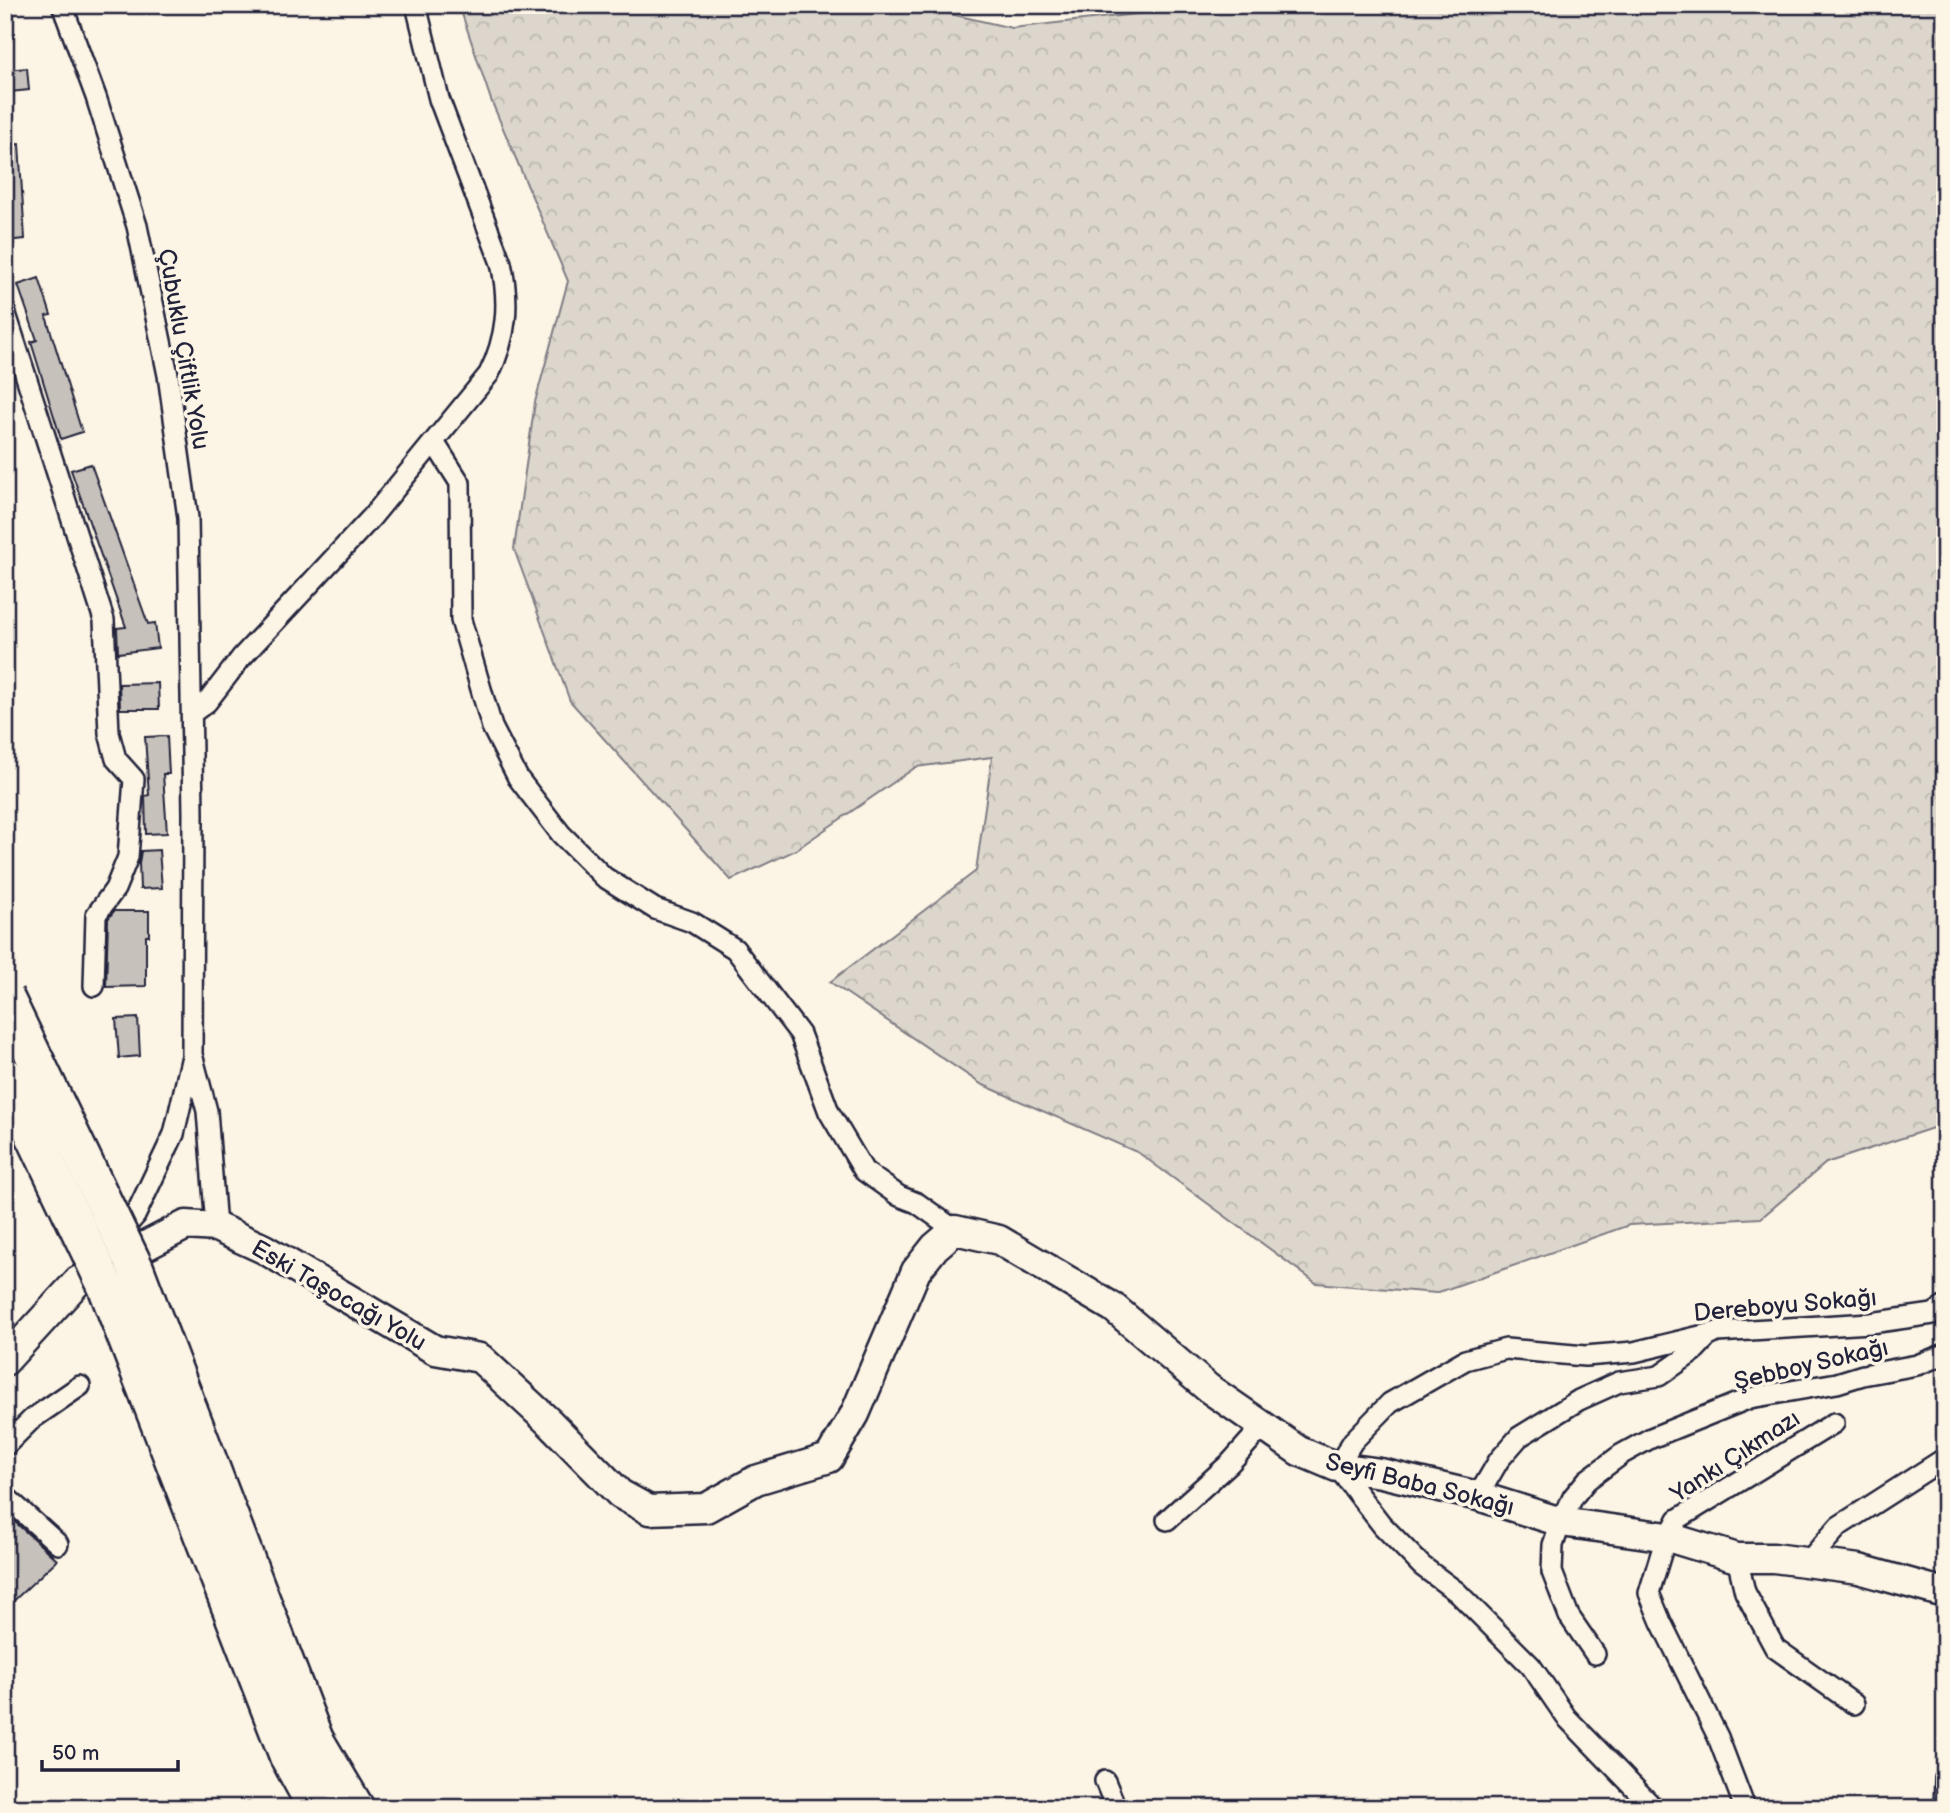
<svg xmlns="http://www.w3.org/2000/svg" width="1950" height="1813" viewBox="0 0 1950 1813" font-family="'Balsamiq Sans',sans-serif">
	<defs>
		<pattern id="forest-crowns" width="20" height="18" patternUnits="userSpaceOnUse" patternTransform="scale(1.75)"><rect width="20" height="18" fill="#dcd6cc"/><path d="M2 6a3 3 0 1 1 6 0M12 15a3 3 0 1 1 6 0" fill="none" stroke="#bcb7b0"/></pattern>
	</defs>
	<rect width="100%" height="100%" fill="#fcf5e5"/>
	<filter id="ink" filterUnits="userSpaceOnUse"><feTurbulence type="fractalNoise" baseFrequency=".0143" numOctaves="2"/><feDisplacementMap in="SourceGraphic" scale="14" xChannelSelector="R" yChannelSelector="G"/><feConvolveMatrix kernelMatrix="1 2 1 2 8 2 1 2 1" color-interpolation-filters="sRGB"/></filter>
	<g filter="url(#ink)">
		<polygon fill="url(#forest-crowns)" stroke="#7f7c84" stroke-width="2" points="459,5 911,5 1012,28 1216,5 1945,5 1945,1124 1826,1163 1761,1218 1629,1225 1436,1293 1316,1283 1139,1153 981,1084 830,982 976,871 992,757 916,767 794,851 731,880 570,701 514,549 535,402 568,281 491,100"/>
		<g fill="#c6c1bb" stroke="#22223b" stroke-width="2">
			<polygon points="27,68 29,90 10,92 7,70"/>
			<polygon points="19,144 25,239 5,241 5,145"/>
			<polygon points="39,278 51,315 46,316 82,432 61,439 31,342 37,340 18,285"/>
			<polygon points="91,464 148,624 155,623 158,648 118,653 117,628 126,627 71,470"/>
			<polygon points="158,683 159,709 120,709 119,684"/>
			<polygon points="167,736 169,774 163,774 167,833 146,834 145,796 149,795 145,737"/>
			<polygon points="159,850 162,888 140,889 139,863 141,851"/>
			<polygon points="114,911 149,911 149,936 146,936 146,986 106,987 108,919"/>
			<polygon points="138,1018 140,1056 119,1058 116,1019"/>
			<polygon points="5,1513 57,1560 5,1609"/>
		</g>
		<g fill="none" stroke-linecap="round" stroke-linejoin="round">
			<g stroke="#22223b" stroke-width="24">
				<g id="street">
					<polyline points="62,5 96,97 137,226 168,375 188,518 193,813 192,1056 174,1134 135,1216 115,1239"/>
					<polyline points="5,311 104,620 109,733 116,759 134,779 128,857 115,889 96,915 94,986"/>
					<polyline points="434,442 460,483 461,620 492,727 518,778 561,834 604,877 655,909 692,922 735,949 800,1034 829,1112 864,1171 899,1196 917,1203 955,1230"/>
					<path d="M192 713 207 702 241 658 372 517 489 374C507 337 510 303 501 263L439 99 416 5"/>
					<polyline points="193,1058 207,1111 216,1227"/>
					<polyline points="5,1446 32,1419 80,1386"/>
					<polyline points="5,1496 58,1544"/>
					<polyline points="1478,1496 1499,1460 1519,1437 1579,1400 1619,1382 1659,1376 1692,1353 1707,1337 1713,1334"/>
					<polyline points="1167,1520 1230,1463 1263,1426"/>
					<polyline points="1737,1558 1745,1592 1775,1648 1854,1704"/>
					<polyline points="1806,1564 1839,1526 1945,1458"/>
					<polyline points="1595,1654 1569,1616 1552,1572 1553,1545 1561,1522 1573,1497 1587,1480 1622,1454 1651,1438 1750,1398 1837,1383 1863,1375 1917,1365 1945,1354"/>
					<polyline points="1105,1781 1116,1808"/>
					<polyline points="1654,1808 1566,1717 1531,1666 1457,1592 1422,1566 1382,1525 1337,1467 1353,1441 1390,1403 1465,1360 1506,1349 1585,1356 1634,1352 1717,1332 1871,1323 1933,1314 1945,1306"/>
					<polyline points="1745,1808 1718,1737 1661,1622 1649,1593 1663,1547 1678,1519 1834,1423"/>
					<polyline points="1944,1808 1945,1779"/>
				</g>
			</g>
			<g stroke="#22223b" stroke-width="33">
				<polyline id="secondary" points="5,1361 78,1281 186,1225 216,1227 264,1249 435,1350 480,1358 550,1423 620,1494 649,1510 706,1508 756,1480 829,1458 855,1414 916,1271 935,1247 955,1230 999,1240 1114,1308 1208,1388 1299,1451 1337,1467 1381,1473 1478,1496 1561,1522 1668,1537 1737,1558 1774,1558 1859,1569 1945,1593"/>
			</g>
			<g stroke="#22223b" stroke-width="40">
				<g id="highway">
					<polyline points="315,1739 356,1808"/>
					<polyline points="287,1755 316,1808"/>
				</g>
			</g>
			<use href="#street" stroke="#fcf5e5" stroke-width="19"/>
			<use href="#secondary" stroke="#fcf5e5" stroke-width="28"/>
			<use href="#highway" stroke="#fcf5e5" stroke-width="35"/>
			<g stroke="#22223b" stroke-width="40" stroke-linecap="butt">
				<g id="highway-bridge">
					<polyline points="5,996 135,1267 315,1739"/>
					<polyline points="5,1075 106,1287 287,1755"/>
				</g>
			</g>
			<use href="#highway-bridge" stroke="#fcf5e5" stroke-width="35"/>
		</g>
	</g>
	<g text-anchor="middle" stroke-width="7" stroke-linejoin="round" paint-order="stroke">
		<g font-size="24" fill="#22223b" stroke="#fcf5e5">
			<text transform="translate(184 349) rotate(80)" y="8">Çubuklu Çiftlik Yolu</text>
			<text transform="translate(339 1295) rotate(30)" y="8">Eski Taşocağı Yolu</text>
			<text transform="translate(1785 1305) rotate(-5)" y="8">Dereboyu Sokağı</text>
			<text transform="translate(1811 1364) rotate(-13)" y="8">Şebboy Sokağı</text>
			<text transform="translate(1735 1456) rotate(-33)" y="8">Yankı Çıkmazı</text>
			<text transform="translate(1420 1484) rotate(14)" y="8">Seyfi Baba Sokağı</text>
		</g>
	</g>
	<rect width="1950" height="1813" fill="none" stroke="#fcf5e5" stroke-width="28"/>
	<rect x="14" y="14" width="1922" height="1785" fill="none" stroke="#22223b" stroke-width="2.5" filter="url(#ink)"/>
	<path d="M42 1760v10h136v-10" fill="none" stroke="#22223b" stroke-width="3.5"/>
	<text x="52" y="1760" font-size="21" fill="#22223b" stroke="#fcf5e5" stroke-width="5" paint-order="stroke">50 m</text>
</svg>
